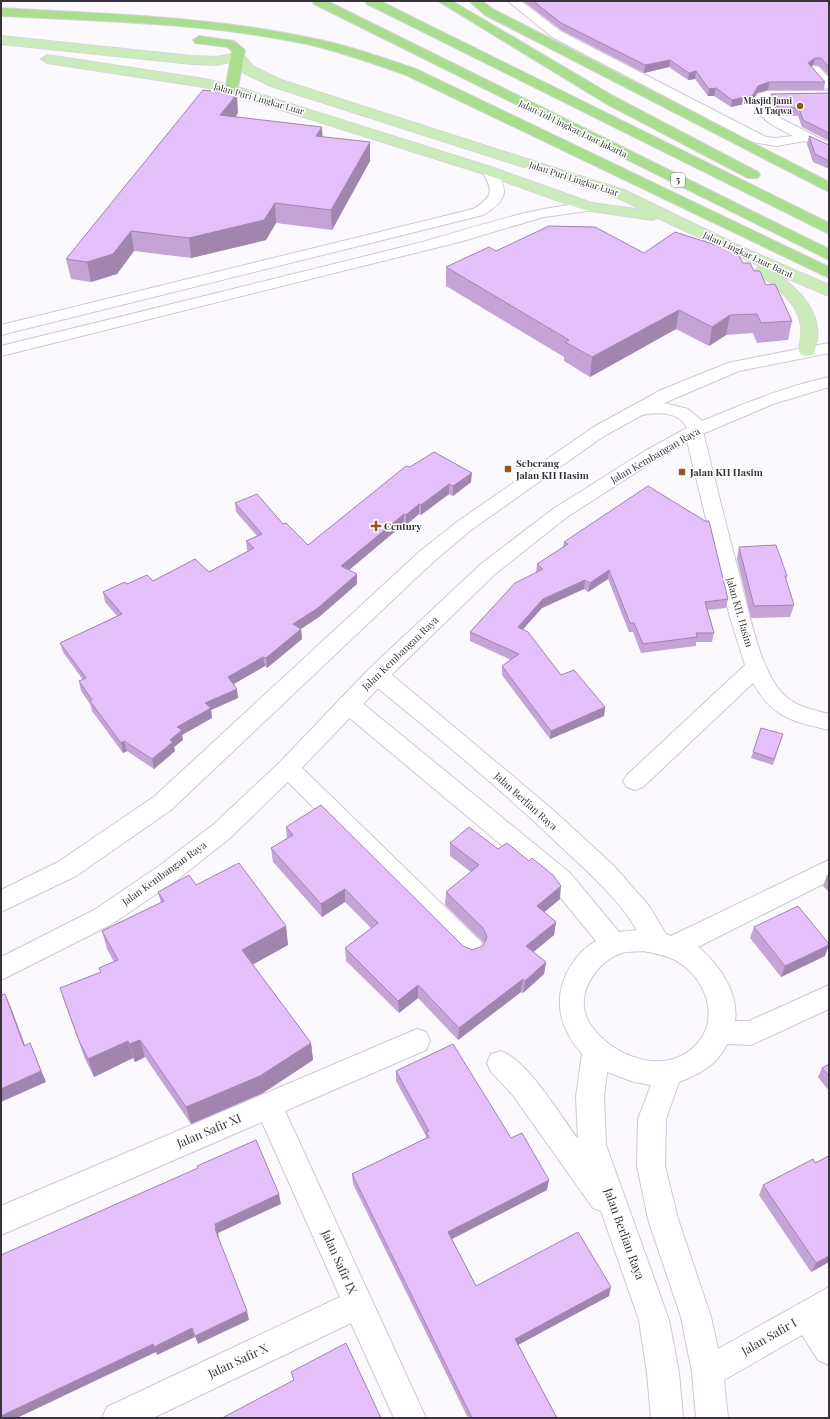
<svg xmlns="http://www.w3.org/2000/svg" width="830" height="1419" viewBox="0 0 830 1419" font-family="'Playfair Display',serif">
	<rect width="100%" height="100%" fill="#fbf9fd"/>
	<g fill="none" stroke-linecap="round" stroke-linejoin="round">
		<g stroke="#d2c5d9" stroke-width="2">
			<g id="street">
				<path d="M508 1H521L560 31 766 137 776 138 793 136C775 126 762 123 753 102L758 94 768 91H829V99H770L767 102 776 116 829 143V152L805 141 776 146 753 142 552 37Z"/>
				<polygon points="814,66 819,67 829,78 829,89 824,88 808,70"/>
				<path d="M489 167 494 168C510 191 507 201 483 215L1 335V325L473 209C493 197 494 191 482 171L484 168Z"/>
				<path d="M589 203 594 204 596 207 594 210 544 217 459 242 1 356V346C135 313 269 280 403 247 465 232 525 207 589 203Z"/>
				<path d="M694 426 700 427 703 431C714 478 726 524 738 570 747 603 759 669 782 693 794 706 812 710 829 714V730C792 721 773 718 753 683L643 787 635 790 627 787 623 781 627 775 745 665 730 617 689 449 685 431 688 427Z"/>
				<path d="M377 667 385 669 552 809 614 866 649 906 666 934 671 936 829 860V881L698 947C718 963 739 992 735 1021H749L829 985V1009L751 1045 727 1044C717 1065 700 1074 679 1082L666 1119 665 1166 678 1219 711 1317 718 1349 829 1287V1365L818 1360 802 1335 724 1380 728 1418H696L692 1372 681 1317 648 1219 637 1166 638 1119 651 1085 634 1082 607 1072 604 1097 606 1145 669 1320 679 1373 683 1418H651L647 1373 639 1320 601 1211 593 1208 512 1094 491 1072 487 1063 491 1054 501 1051C528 1061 560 1115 578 1139L576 1097 582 1054C559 1028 552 997 570 967 577 956 585 947 596 941L552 887 340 710 337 704 340 698 348 696 356 698 570 873 619 932 637 930C617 897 587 871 559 845 499 787 434 734 369 681L366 675 369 669ZM643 951C654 953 665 955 675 960 706 977 722 1019 695 1046 664 1077 611 1056 590 1024 573 998 594 964 619 954 626 951 635 952 643 951Z"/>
				<polygon points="288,759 296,762 481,942 485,950 481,958 472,961 463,958 280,774 277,768 280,762"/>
				<polygon points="417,1029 426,1032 430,1041 426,1050 285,1111 426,1418 394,1418 351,1323 153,1418 102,1418 107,1407 340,1297 262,1122 1,1235 1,1206"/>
			</g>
		</g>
		<g stroke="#d2c5d9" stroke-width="2">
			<path id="secondary" d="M829 343V353L739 371 664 403 688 409 702 421C743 404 784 387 829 377V387L773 404 700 435 657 459 567 517 495 574 385 681 296 774 230 838 177 880 112 924 1 980V957L94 910 159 866 214 824 280 762 369 669 481 564 553 509 645 451 687 428C679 411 657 412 642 415L604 436 471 530 433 562 171 810 76 876 1 912V890L58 862 155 796 419 552 457 522 592 428 661 390 728 363Z"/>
		</g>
		<g stroke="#d7d6d8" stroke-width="2">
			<path id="primary" d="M1 36 192 56 216 57 238 53 242 54 254 67 281 80 624 190 742 247 829 285V296L779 275C800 291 821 312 817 340 816 345 816 350 813 355L807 356 801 355 799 351C800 343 802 334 801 326 798 302 775 286 757 273L755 270 760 266 658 218 652 220 584 210 484 174 227 93 204 87 47 63 41 59 47 55 205 79 237 87 494 168 592 203 643 210 614 196 271 86 244 73 235 61 216 65 192 64 1 44Z"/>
		</g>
		<g stroke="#d7d6d8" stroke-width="2">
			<g id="highway">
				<polygon points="312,1 327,1 829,249 829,260 314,4"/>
				<polygon points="365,1 380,1 829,223 829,234 367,4"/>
				<polygon points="438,1 452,1 615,97 758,172 760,175 758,178 748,178 605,103"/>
				<polygon points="469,1 482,1 493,9 829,182 829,192 485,15"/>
				<path d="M1 8C105 14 209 16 311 38 347 45 381 57 416 69L829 267V278L406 75C375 64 344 53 311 45 210 23 104 21 1 16Z"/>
				<polygon points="199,36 234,41 245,50 237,93 227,93 225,90 232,51 227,47 195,43 193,40"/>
			</g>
		</g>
		<use href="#street" fill="#fff" fill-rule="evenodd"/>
		<use href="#secondary" fill="#fff" fill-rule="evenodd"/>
		<use href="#primary" fill="#cbebbb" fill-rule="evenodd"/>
		<use href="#highway" fill="#a9de8e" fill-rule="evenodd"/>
	</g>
	<g fill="#c4a4d7">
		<polygon points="523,1 826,1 829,2 829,76 819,66 813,65 811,66 825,82 824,90 768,90 757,93 752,102 731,107 714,96 708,96 695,79 688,80 669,67 644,73 561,30"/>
		<polygon points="829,93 829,141 802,127 798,116 777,115 770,101 771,94"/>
		<polygon points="238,113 236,117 323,137 370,142 370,161 332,230 276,223 266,240 191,258 134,251 117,274 91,282 71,279 66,259"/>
		<polygon points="809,136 829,145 829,169 813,162 807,144"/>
		<polygon points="730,250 743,263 754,271 766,285 792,321 788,340 757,343 753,333 726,335 709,346 676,329 590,377 564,361 564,357 446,286 446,267 496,251 644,253"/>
		<polygon points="410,467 471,482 453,496 449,494 421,515 419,514 406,525 404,524 348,570 357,584 319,617 301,629 302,639 267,668 265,666 234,684 238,698 211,710 212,718 182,735 183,740 174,747 175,751 154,769 127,751 123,753 92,711 90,704 81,691 79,681 83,680 63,652 60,643 117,616 105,602 103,592 127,584 209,572 248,551 247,550 246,541 257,536 236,512 235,503 283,524 308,545"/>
		<polygon points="564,542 728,599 726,608 708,610 714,633 712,642 696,642 696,646 641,653 633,632 629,632 608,579 588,592 584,589 542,608 523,629 561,675 605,707 604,716 550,739 502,675 502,666 511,660 470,641 470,632 536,572 537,564 563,547"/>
		<polygon points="739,547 787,576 786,580 794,605 790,617 751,618 737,559"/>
		<polygon points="783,734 773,765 751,758 753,752"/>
		<polygon points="286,827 463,946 472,950 483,946 484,944 482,941 445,905 446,892 471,872 450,856 450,843 560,899 544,912 556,922 554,935 533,952 546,962 544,974 523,993 521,992 458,1040 418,998 399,1013 346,961 345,948 371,928 345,902 322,917 273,862 271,848 287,839"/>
		<polygon points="829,874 829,892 823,886 827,875"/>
		<polygon points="196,885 286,926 288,945 252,964 311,1043 313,1060 263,1093 191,1124 145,1057 135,1062 133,1058 94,1077 85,1059 60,988 101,972 114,962 107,949 102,931 161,903 158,892"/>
		<polygon points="754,927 825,956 781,977 750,938"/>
		<polygon points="829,1064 829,1091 818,1077 822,1068"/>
		<polygon points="396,1071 511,1138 547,1190 452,1239 476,1286 609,1296 518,1345 557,1418 468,1418 353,1184 352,1174 426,1138 426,1136 396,1081"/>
		<polygon points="829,1156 829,1262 811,1272 759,1195 763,1185 815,1163"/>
	</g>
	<g fill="#a086af">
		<polygon points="815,58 813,65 807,70 808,63"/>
		<polygon points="670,60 669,67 644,73 645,65"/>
		<polygon points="696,71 695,79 688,80 689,73"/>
		<polygon points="769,82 768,90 757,93 752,102 731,107 732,100 758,86"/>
		<polygon points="716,88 714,96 708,96 709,89"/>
		<polygon points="237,94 238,113 222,135 220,115"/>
		<polygon points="322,127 323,146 316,136"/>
		<polygon points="370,142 370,161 332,230 331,210"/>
		<polygon points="275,203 276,223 266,240 191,258 189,238"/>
		<polygon points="131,231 134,251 117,274 91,282 87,262"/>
		<polygon points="679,310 676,329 590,377 592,357"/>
		<polygon points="730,315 726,335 709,346 712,327"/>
		<polygon points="472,473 471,482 453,496 453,486"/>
		<polygon points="449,484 449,494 421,515 421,505"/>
		<polygon points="419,504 419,514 406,525 406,515"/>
		<polygon points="404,514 404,524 342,576 341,566"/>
		<polygon points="609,570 608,579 588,592 590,583"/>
		<polygon points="357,574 357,584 319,617 293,634 293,624"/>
		<polygon points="585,580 584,589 542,608 517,636 518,627 543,599"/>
		<polygon points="301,629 302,639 267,668 266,658"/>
		<polygon points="263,657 265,666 230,686 228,677"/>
		<polygon points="237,689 238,698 211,710 212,718 182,735 183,740 174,747 175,751 154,769 152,759 170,740 177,727 205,703"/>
		<polygon points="605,707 604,716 550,739 551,731"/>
		<polygon points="124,741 127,751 123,753 121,743"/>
		<polygon points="561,886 560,899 536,919 537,906"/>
		<polygon points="345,889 345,902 322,917 321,904"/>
		<polygon points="556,922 554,935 525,959 526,946"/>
		<polygon points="286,926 288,945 245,969 242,950"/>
		<polygon points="829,945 825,956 781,977 785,966"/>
		<polygon points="546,962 544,974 523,993 525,981"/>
		<polygon points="523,979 521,992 458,1040 459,1028"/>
		<polygon points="418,985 418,998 399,1013 398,1001"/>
		<polygon points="5,994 10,1005 29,1056 24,1046"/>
		<polygon points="140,1040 145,1057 135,1062 129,1044"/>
		<polygon points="128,1041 133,1058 94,1077 88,1059"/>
		<polygon points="30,1043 46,1082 1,1102 1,1089"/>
		<polygon points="311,1043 313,1060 263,1093 191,1124 186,1107"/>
		<polygon points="549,1180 547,1190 448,1241 448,1232"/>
		<polygon points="279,1194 281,1204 218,1233 219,1237 217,1238 215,1229 215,1224"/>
		<polygon points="829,1256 829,1262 811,1272 816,1263"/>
		<polygon points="611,1287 609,1296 514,1347 515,1339"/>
		<polygon points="247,1311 249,1320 198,1344 195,1336"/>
		<polygon points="192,1328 195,1337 157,1355 156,1352 17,1418 1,1418 1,1416 153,1344"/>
	</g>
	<g fill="#e4bffa" stroke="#a086af">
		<polygon points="533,1 826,1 829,2 829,67 821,58 815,58 808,63 825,82 769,82 758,86 753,95 732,100 716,88 709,89 696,71 689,73 670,60 645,65 561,23"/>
		<polygon points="203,90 237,94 220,115 322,127 316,136 370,142 331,210 275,203 264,220 189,238 131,231 113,254 87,262 66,259"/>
		<polygon points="829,93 829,133 803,120 799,108 778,107 771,94"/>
		<polygon points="809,136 829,145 829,161 815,154"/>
		<polygon points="549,226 595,227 644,253 675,232 719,246 727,245 730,250 737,253 743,263 750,263 754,271 760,271 766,285 775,284 792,321 761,323 757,314 730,315 712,327 679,310 592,357 565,342 569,340 446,267 489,247 496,251"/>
		<polygon points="434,452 472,473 453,486 449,484 421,505 419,504 406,515 404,514 341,566 357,574 318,608 293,624 301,629 266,658 263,657 228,677 237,689 205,703 211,708 177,727 182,730 170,740 173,742 152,759 124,741 121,743 90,701 92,700 79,681 86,678 60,643 122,614 103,592 125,582 127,584 147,575 153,581 195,559 209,572 254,548 246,541 262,534 235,503 257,494 283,524 286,523 308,545 406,466 410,467"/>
		<polygon points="648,486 705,521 709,521 728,599 705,602 714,633 696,633 697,637 643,644 634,623 630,623 609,570 590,583 585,580 543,599 518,627 528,632 561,675 574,670 605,707 551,731 502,666 519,654 470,632 515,583 543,569 537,564 568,544 564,542"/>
		<polygon points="776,545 787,576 785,576 794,605 754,606 739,547"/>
		<polygon points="761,728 783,734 774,759 753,752"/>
		<polygon points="321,805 463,946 472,950 483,946 487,937 483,928 446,892 479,865 450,843 469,827 498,849 507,843 529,861 532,858 553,875 561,886 537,906 556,922 526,946 546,962 525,981 523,979 459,1028 418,985 398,1001 345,948 378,923 345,889 321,904 271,848 293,835 286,827"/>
		<polygon points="239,863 286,926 242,950 311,1043 260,1076 186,1107 140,1040 129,1044 128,1041 88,1059 79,1041 60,988 101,972 99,968 118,960 102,931 164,901 158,892 189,875 196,885"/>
		<polygon points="798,906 829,944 829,945 785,966 754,927"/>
		<polygon points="5,994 24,1046 30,1043 41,1071 1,1089 1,995"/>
		<polygon points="453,1044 511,1138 522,1133 549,1180 448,1232 476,1286 578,1232 611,1287 515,1339 557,1418 472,1418 352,1174 429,1137 426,1132 429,1131 396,1071"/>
		<polygon points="829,1064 829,1076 822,1068"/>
		<polygon points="256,1140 279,1194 215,1224 216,1228 215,1229 247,1311 195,1336 192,1328 154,1347 153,1344 1,1416 1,1255 198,1168 197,1166"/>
		<polygon points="829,1156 829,1256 816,1263 763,1185 813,1159 815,1163"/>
		<polygon points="346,1343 381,1418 222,1418 294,1380 291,1372"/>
	</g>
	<g fill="#95561d" stroke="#fff" stroke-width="1.5">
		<circle cx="800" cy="106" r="4"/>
		<rect x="504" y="465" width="8" height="8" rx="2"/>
		<rect x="678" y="468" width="8" height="8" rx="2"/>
		<path d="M374 520h4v4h4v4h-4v4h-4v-4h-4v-4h4z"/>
	</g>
	<g text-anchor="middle" stroke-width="3" stroke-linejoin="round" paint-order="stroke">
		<g font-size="9" fill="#38333b" stroke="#fff">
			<text transform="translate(259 99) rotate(16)" y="3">Jalan Puri Lingkar Luar</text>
			<text transform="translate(573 129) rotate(26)" y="3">Jalan Tol Lingkar Luar Jakarta</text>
			<text transform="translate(574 179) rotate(18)" y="3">Jalan Puri Lingkar Luar</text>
			<text transform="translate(748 255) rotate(25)" y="3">Jalan Lingkar Luar Barat</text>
		</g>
		<g font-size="9" font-weight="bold" fill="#38333b" stroke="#fff" text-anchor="end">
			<text x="792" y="104">Masjid Jami<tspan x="792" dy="10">At Taqwa</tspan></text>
		</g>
		<rect fill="#fff" stroke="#747076" stroke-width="1" x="671" y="173" width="14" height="14" rx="3"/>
		<g font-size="9" font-weight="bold" fill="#38333b">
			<text x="678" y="183">5</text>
		</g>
		<g font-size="10" fill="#38333b" stroke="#fff">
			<text transform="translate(655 455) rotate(-30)" y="4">Jalan Kembangan Raya</text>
			<text transform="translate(740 612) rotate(74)" y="4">Jalan KH. Hasim</text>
			<text transform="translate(400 653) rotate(-44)" y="4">Jalan Kembangan Raya</text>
			<text transform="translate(526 801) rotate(42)" y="4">Jalan Berlian Raya</text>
			<text transform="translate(164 873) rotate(-36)" y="4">Jalan Kembangan Raya</text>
		</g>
		<g font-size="10" font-weight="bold" fill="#38333b" stroke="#fff" text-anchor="start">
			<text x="516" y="467">Seberang<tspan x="516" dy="12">Jalan KH Hasim</tspan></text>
			<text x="690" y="476">Jalan KH Hasim</text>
			<text x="384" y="530">Century</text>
		</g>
		<g font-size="12" fill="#38333b" stroke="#fff">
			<text transform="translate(209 1131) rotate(-23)" y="4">Jalan Safir XI</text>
			<text transform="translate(624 1234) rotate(70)" y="4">Jalan Berlian Raya</text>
			<text transform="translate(339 1262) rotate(66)" y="4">Jalan Safir IX</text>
			<text transform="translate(769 1337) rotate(-30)" y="4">Jalan Safir I</text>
			<text transform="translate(238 1361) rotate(-25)" y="4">Jalan Safir X</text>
		</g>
	</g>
	<rect width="830" height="1419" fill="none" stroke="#38333b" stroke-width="4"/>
</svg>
